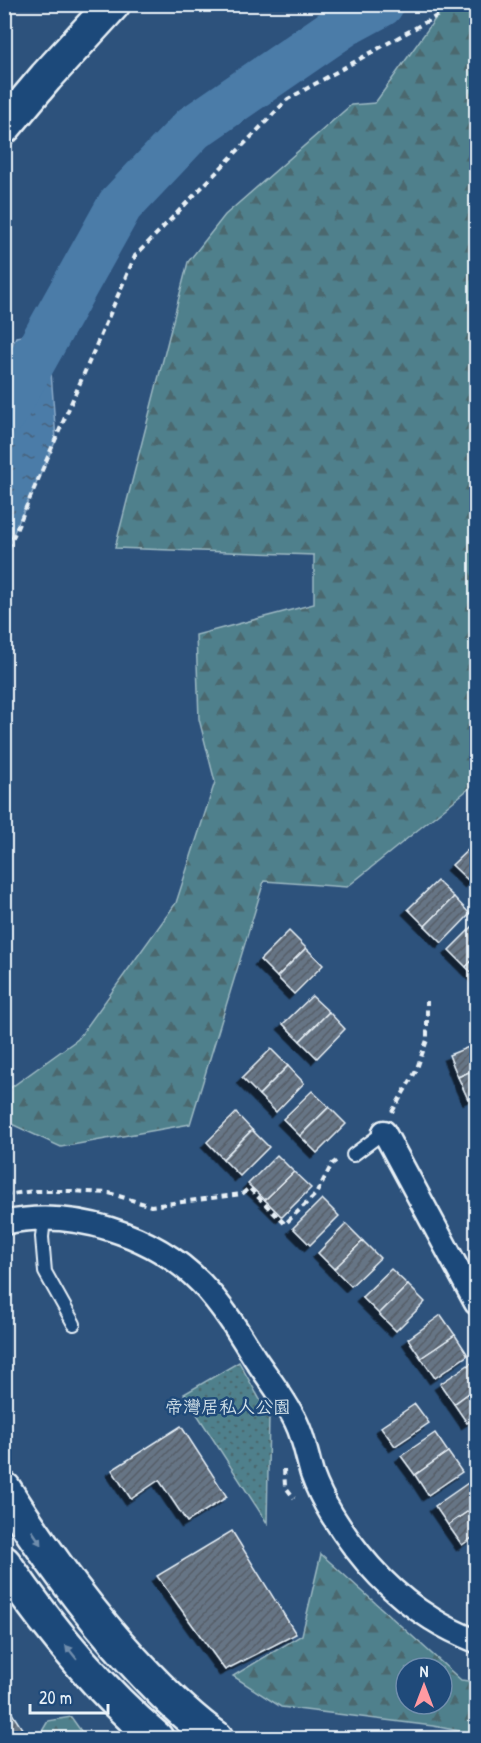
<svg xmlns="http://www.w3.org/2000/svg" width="481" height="1743" viewBox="0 0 481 1743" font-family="'Patrick Hand','LXGW WenKai TC',sans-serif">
	<defs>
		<pattern id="grass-dots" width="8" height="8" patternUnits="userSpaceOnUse" patternTransform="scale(1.5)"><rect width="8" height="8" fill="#4f808c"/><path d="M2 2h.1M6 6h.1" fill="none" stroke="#4b676e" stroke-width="1.8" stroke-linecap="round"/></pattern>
		<pattern id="forest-firs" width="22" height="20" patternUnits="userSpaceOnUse" patternTransform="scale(1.5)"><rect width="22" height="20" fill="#4f808c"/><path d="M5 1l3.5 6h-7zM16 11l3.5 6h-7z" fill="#4b676e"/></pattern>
		<pattern id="water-ripples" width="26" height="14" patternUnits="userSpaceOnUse" patternTransform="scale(1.5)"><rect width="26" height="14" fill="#4b7ba8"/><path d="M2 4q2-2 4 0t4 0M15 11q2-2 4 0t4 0" fill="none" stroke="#49647e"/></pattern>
		<pattern id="building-hatch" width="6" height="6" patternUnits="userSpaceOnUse" patternTransform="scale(1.5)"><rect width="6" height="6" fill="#667485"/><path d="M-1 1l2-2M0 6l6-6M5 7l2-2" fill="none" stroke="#565e68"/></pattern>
		<filter id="shadow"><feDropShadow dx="-5.5" dy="5.5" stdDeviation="0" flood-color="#0009"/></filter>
	</defs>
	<rect width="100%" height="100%" fill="#2d527c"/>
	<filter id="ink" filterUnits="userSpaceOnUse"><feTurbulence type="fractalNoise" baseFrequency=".0167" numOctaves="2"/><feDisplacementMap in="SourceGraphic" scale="12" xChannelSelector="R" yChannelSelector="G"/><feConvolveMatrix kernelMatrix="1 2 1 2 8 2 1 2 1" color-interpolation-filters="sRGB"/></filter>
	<g filter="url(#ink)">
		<polygon fill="url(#grass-dots)" stroke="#9cb8c2" stroke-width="1.5" points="239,1362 269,1416 267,1523 184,1394"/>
		<g fill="url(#forest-firs)" stroke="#9cb8c2" stroke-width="1.5" fill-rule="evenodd">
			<polygon points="457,5 476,5 476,783 347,887 264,881 190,1124 61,1147 5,1121 5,1092 78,1039 176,903 215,782 199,719 196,635 314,604 314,555 115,548 188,262 225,215 351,105 375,103 440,12"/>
			<path d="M321 1554 461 1680 476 1682V1734L433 1726 281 1707 233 1676 302 1635ZM406 1668H442V1704H406Z"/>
			<polygon points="71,1717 86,1738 38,1738 48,1721"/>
		</g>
		<polygon fill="url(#water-ripples)" stroke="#8aaac8" stroke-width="1.5" points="48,332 56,440 5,552 5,360 16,337"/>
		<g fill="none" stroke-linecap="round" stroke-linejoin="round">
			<polyline stroke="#4b7ba8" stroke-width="46" points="4,413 120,205 193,128 344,24 381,4"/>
		</g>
		<g fill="url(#building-hatch)" stroke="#e8f1f8" stroke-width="1.5" filter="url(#shadow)">
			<polygon points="476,842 476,875 470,882 452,865"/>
			<polygon points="437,881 454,897 425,926 408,909"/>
			<polygon points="454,897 470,914 442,943 425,926"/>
			<polygon points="476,923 476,956 466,967 449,950"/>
			<polygon points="289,931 306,948 277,977 260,960"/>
			<polygon points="306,948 323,965 294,994 277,977"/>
			<polygon points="476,956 476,977 466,967"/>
			<polygon points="312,996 329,1012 300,1041 283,1024"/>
			<polygon points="329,1012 345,1029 317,1058 300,1041"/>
			<polygon points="476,1044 476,1069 458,1077 449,1055"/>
			<polygon points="271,1049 288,1066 259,1095 242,1078"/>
			<polygon points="288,1066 304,1083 276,1112 259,1095"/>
			<polygon points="476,1069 476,1095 468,1099 458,1077"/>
			<polygon points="312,1091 329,1107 300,1136 283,1119"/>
			<polygon points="329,1107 346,1124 317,1153 300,1136"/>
			<polygon points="236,1113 252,1130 223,1159 207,1142"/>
			<polygon points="252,1130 269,1147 240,1176 223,1159"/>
			<polygon points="277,1155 294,1172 265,1200 248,1184"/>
			<polygon points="294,1172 311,1188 282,1217 265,1200"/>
			<polygon points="322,1199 339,1216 310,1245 293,1228"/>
			<polygon points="346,1224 363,1241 334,1269 318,1253"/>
			<polygon points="363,1241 380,1258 351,1286 334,1269"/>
			<polygon points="391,1269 408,1285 379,1314 362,1297"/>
			<polygon points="408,1285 425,1302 396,1331 379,1314"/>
			<polygon points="441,1315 455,1335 421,1358 408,1339"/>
			<polygon points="455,1335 468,1355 435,1378 421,1358"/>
			<polygon points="474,1361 476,1365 476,1388 454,1404 440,1384"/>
			<polygon points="476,1388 476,1417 467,1423 454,1404"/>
			<polygon points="415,1404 429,1423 395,1446 381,1427"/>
			<polygon points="181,1426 227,1497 187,1522 159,1480 131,1499 112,1470"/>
			<polygon points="435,1433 448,1452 415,1475 401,1456"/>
			<polygon points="448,1452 462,1472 428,1495 415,1475"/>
			<polygon points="468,1483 476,1495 476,1506 448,1525 435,1506"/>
			<polygon points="476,1506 476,1535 462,1545 448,1525"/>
			<polygon points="232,1531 296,1634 225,1670 157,1576"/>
			<polygon points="4,1701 28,1738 4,1738"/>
		</g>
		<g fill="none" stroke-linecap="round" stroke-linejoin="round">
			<g stroke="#e8f1f8" stroke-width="16">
				<g id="lane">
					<polyline points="353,1155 384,1132"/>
					<polyline points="44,1219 42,1237 45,1272 74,1324"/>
				</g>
			</g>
			<g stroke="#e8f1f8" stroke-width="27">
				<g id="street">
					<polyline points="384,1132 476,1303"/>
					<path d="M4 1223C72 1208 153 1234 201 1283 222 1305 238 1331 254 1357 268 1378 285 1399 296 1422 304 1438 307 1457 312 1474 317 1488 324 1502 332 1515 357 1555 391 1594 432 1619 446 1628 461 1635 476 1641"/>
				</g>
			</g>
			<g stroke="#e8f1f8" stroke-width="38">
				<polyline id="secondary" points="4,127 46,77 113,4"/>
			</g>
			<g stroke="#e8f1f8" stroke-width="38">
				<g id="primary">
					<path d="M4 1489C46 1555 93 1620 147 1676 169 1699 191 1720 216 1738"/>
					<path d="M4 1563C48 1627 97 1688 156 1738"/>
				</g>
			</g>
			<g stroke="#e8f1f8" stroke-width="4" stroke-dasharray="6 4.5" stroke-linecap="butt">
				<polyline points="4,558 135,256 288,99 458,4"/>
				<polyline points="392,1112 416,1071 427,1040 427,1001"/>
				<polyline points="4,1195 34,1191 71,1191 109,1193 151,1206 242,1194 249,1188 285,1224 316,1194 332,1164 336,1161"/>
				<polyline points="284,1469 285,1486 294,1498"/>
			</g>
			<use href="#lane" stroke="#1f4a7a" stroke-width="12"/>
			<use href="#street" stroke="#1f4a7a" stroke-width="22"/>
			<use href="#secondary" stroke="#1f4a7a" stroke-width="33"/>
			<use href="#primary" stroke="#1f4a7a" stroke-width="33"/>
		</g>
		<defs><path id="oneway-solid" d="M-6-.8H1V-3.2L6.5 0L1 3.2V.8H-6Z" transform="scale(1.5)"/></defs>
		<g fill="#6f8dac">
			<use href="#oneway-solid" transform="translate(37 1538) rotate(56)"/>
			<use href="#oneway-solid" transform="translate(71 1652) rotate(-129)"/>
		</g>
	</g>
	<g text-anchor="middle" stroke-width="5" stroke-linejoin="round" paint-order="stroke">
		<g font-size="18" fill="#d1e0e8" stroke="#1f4a7a">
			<text x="228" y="1413">帝灣居私人公園</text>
		</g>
	</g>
	<rect width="481" height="1743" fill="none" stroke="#1f4a7a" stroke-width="24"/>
	<rect x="12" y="12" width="457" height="1719" fill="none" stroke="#e8f1f8" stroke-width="2" filter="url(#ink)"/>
	<g transform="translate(424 1686)"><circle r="28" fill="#1f4a7a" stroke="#6f8dac" stroke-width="1.5"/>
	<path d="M0-4.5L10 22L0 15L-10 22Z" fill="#ff9aa2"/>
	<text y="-9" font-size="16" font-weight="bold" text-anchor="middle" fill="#e8f1f8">N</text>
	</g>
	<path d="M30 1704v9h78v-9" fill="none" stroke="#e8f1f8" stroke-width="3"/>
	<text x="39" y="1704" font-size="18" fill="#e8f1f8" stroke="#1f4a7a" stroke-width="4.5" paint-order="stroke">20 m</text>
</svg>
